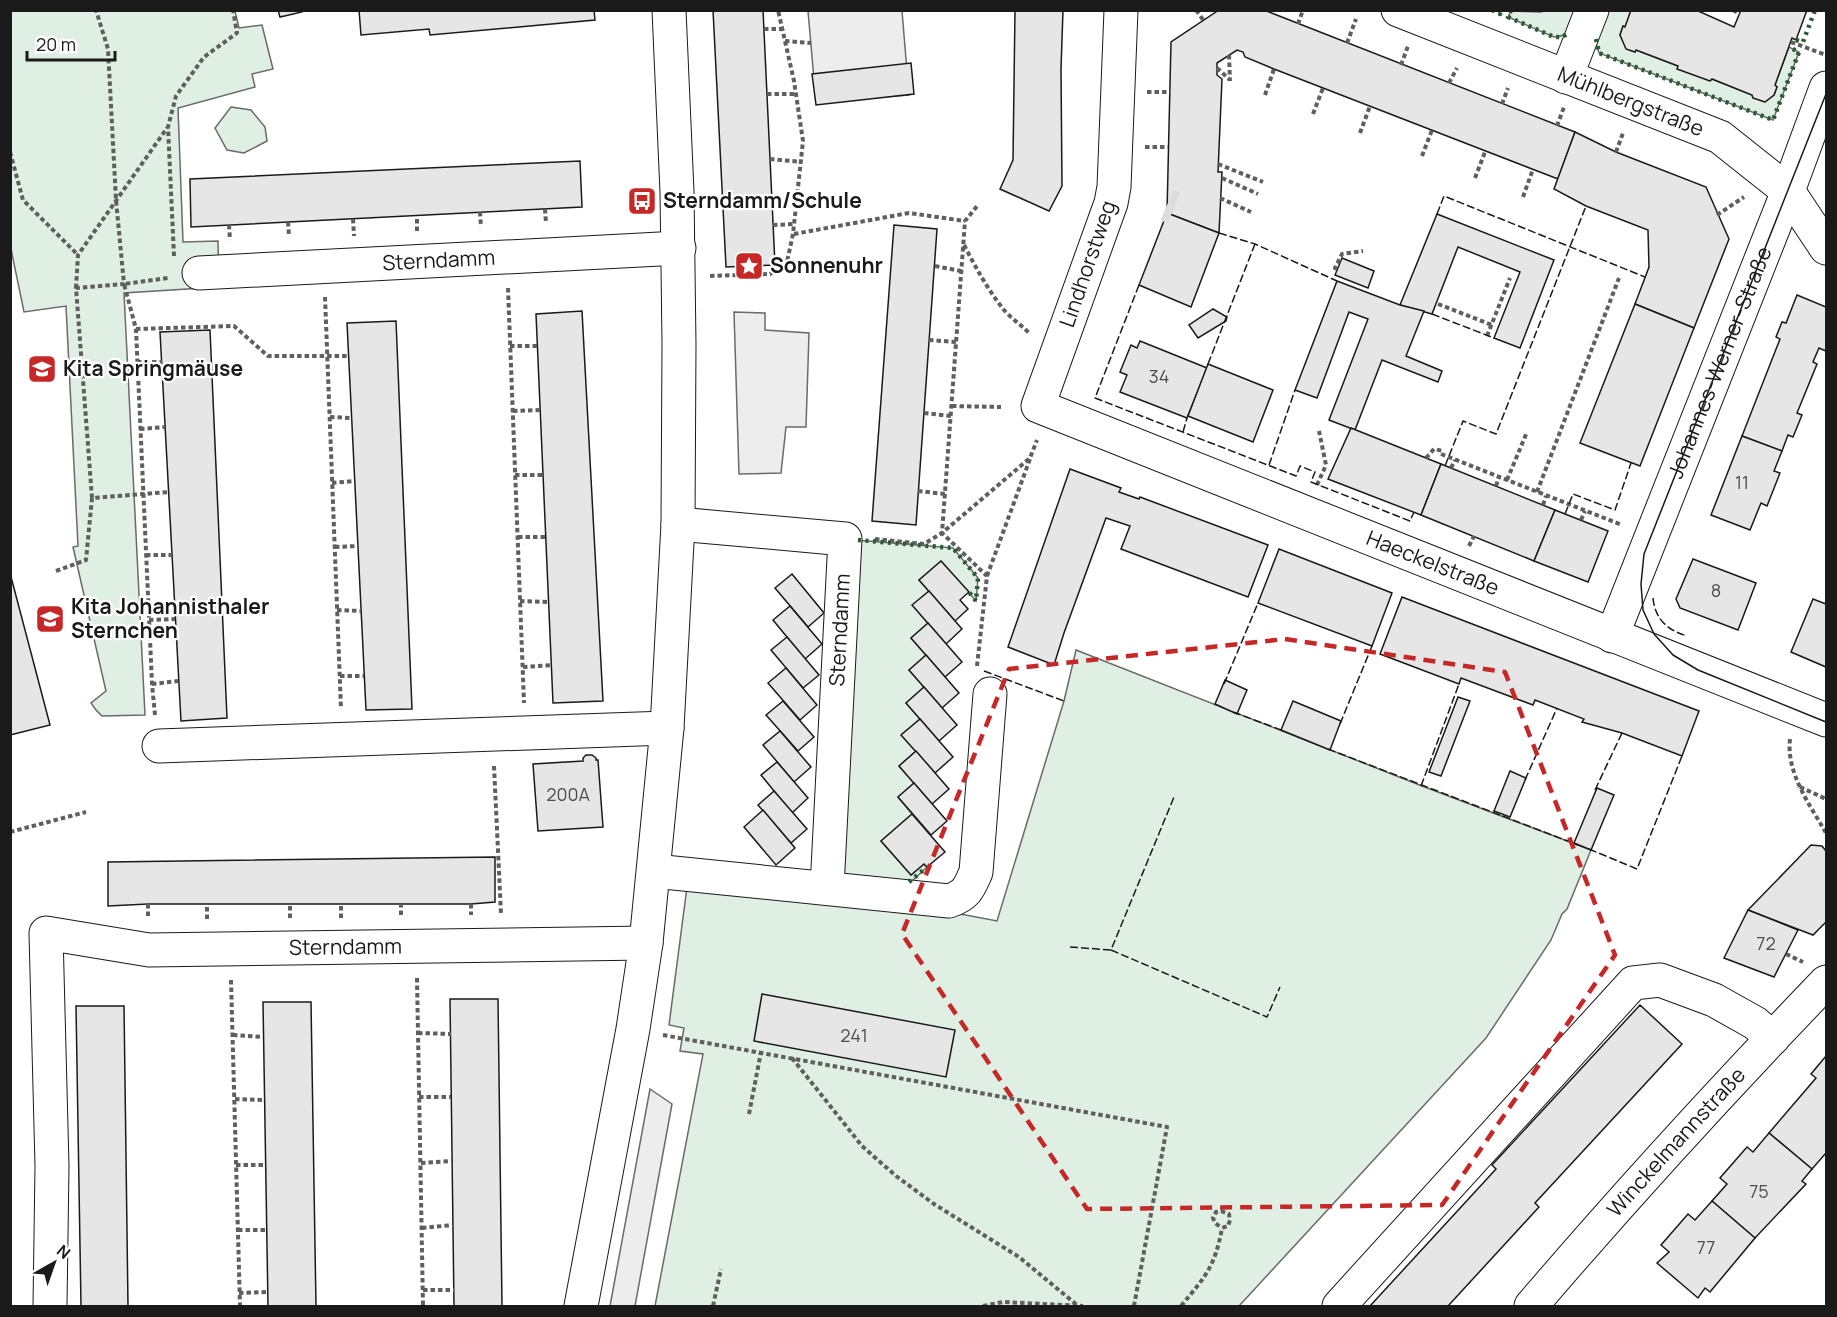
<svg xmlns="http://www.w3.org/2000/svg" width="1837" height="1317" viewBox="0 0 1837 1317" font-family="Manrope,sans-serif">
	<rect width="100%" height="100%" fill="#fff"/>
	<g fill="#e0efe3" stroke="#6a6a6a" stroke-width="1.5">
		<path d="M1545 10 1582 11C1574 23 1570 37 1554 37L1508 17 1511 11 1541 12Z"/>
		<polygon points="10,11 235,11 239,28 262,25 273,69 252,74 255,87 178,108 183,242 218,241 219,287 124,293 145,715 102,716 96,710 91,703 106,691 73,547 78,546 66,306 24,312 11,249"/>
		<polygon points="1605,11 1631,11 1625,27 1623,26 1620,35 1627,49 1635,52 1636,50 1678,66 1678,69 1710,81 1712,79 1752,95 1753,98 1765,102 1774,95 1777,87 1775,85 1789,47 1799,52 1773,120 1599,53 1596,43"/>
		<polygon points="231,107 251,110 265,127 267,141 244,153 227,150 215,128"/>
		<polygon points="855,540 953,548 978,578 976,601 941,561 919,580 929,591 913,605 928,623 911,638 926,655 909,670 924,687 906,703 920,719 902,734 916,751 899,766 914,783 898,797 912,814 881,841 911,875 924,864 927,867 910,883 840,876"/>
		<polygon points="1076,650 1422,786 1591,850 1567,909 1562,914 1551,940 1486,1038 1239,1306 655,1306 703,1054 680,1051 684,1028 669,1025 687,887 955,913 997,921 1064,701"/>
	</g>
	<g fill="#ededed" stroke="#6a6a6a" stroke-width="1.5">
		<polygon points="808,11 902,11 909,95 816,102"/>
		<polygon points="734,312 765,313 765,330 809,333 806,427 786,427 781,473 739,474"/>
		<polygon points="650,1089 672,1104 635,1306 610,1306"/>
	</g>
	<g fill="#e6e6e6" stroke="#1a1a1a" stroke-width="1.5">
		<polygon points="278,10 302,10 302,12 280,17"/>
		<polygon points="359,10 594,10 595,20 430,35 429,29 361,35"/>
		<polygon points="713,10 763,10 775,265 726,267"/>
		<polygon points="1015,10 1063,10 1061,69 1062,186 1049,211 1000,189 1013,160"/>
		<polygon points="1219,10 1264,10 1575,132 1558,179 1274,69 1245,57 1243,52 1237,50 1217,63 1217,75 1222,79 1218,172 1222,172 1219,233 1167,213 1171,42"/>
		<polygon points="1631,10 1696,10 1734,27 1741,10 1807,10 1796,40 1792,38 1775,85 1777,87 1774,95 1765,102 1753,98 1752,95 1712,79 1710,81 1677,69 1678,66 1636,50 1635,52 1626,49 1620,35 1623,26 1625,27"/>
		<polygon points="911,63 914,94 816,105 812,74"/>
		<polygon points="1575,132 1616,152 1706,187 1729,239 1694,328 1635,304 1649,267 1648,230 1586,206 1554,189"/>
		<polygon points="580,161 582,207 191,227 190,179"/>
		<polygon points="1167,213 1219,233 1191,307 1139,285"/>
		<polygon points="1437,214 1554,260 1520,348 1494,338 1520,272 1458,247 1432,314 1400,305"/>
		<polygon points="894,225 937,229 916,525 872,521"/>
		<polygon points="1342,258 1374,271 1368,288 1335,275"/>
		<polygon points="1337,281 1400,305 1424,311 1406,356 1442,371 1438,382 1382,360 1355,430 1329,420 1368,319 1349,312 1317,398 1295,390"/>
		<polygon points="1797,295 1826,307 1826,351 1819,348 1813,362 1817,364 1797,413 1802,415 1793,437 1788,435 1782,451 1742,436 1780,339 1776,337 1782,322 1786,323"/>
		<polygon points="1635,304 1694,328 1640,466 1580,443"/>
		<polygon points="1213,309 1227,317 1226,321 1198,338 1189,325"/>
		<polygon points="582,311 603,701 553,703 536,314"/>
		<polygon points="396,321 412,709 366,710 347,323"/>
		<polygon points="210,330 227,718 181,721 160,332"/>
		<polygon points="1140,341 1207,368 1187,418 1120,392 1127,375 1120,372 1131,345 1137,348"/>
		<polygon points="1208,364 1273,390 1253,442 1188,416"/>
		<polygon points="1351,428 1441,464 1421,515 1328,479"/>
		<polygon points="1742,436 1782,451 1774,471 1780,473 1767,506 1761,503 1750,530 1711,515"/>
		<polygon points="1441,464 1555,510 1534,561 1421,515"/>
		<polygon points="1070,469 1121,488 1119,492 1139,499 1140,497 1268,545 1248,597 1121,549 1130,526 1106,518 1064,633 1054,665 1008,647"/>
		<polygon points="1555,510 1608,531 1588,582 1534,561"/>
		<polygon points="1279,549 1392,593 1372,646 1258,603"/>
		<polygon points="1693,559 1756,583 1738,630 1680,608 1676,599"/>
		<polygon points="941,561 969,592 960,600 968,609 955,621 919,580"/>
		<polygon points="10,573 50,725 10,735"/>
		<polygon points="792,574 824,613 808,627 775,588"/>
		<polygon points="929,591 962,629 946,644 912,605"/>
		<polygon points="1402,597 1699,711 1682,756 1622,733 1582,722 1584,719 1535,700 1533,705 1461,678 1459,684 1380,654"/>
		<polygon points="1813,599 1826,604 1826,667 1791,652"/>
		<polygon points="790,606 822,644 805,659 773,620"/>
		<polygon points="928,623 962,662 945,677 911,638"/>
		<polygon points="787,637 819,675 803,688 771,650"/>
		<polygon points="926,655 959,693 942,708 909,670"/>
		<polygon points="786,668 817,705 800,720 768,683"/>
		<polygon points="1225,680 1247,690 1237,714 1215,704"/>
		<polygon points="924,687 957,725 939,741 906,703"/>
		<polygon points="1458,697 1470,701 1441,776 1429,772"/>
		<polygon points="783,701 814,737 798,751 766,715"/>
		<polygon points="1293,701 1341,721 1330,750 1281,730"/>
		<polygon points="920,719 953,757 935,773 901,735"/>
		<polygon points="780,731 811,767 794,782 763,745"/>
		<polygon points="916,751 949,789 932,804 899,766"/>
		<polygon points="586,755 592,755 596,758 596,760 598,760 603,827 538,831 533,764 583,761 583,758"/>
		<polygon points="777,762 808,798 792,813 761,775"/>
		<polygon points="1510,771 1526,778 1510,817 1494,811"/>
		<polygon points="914,783 947,821 931,835 898,797"/>
		<polygon points="1597,788 1614,795 1591,850 1574,843"/>
		<polygon points="774,791 807,829 791,843 758,805"/>
		<polygon points="763,810 795,848 776,865 744,827"/>
		<polygon points="912,814 945,852 927,867 924,864 911,875 881,841"/>
		<polygon points="1811,845 1822,846 1826,851 1826,922 1813,935 1748,910"/>
		<polygon points="495,857 495,902 471,904 148,904 108,906 108,862"/>
		<polygon points="1748,910 1798,930 1774,977 1724,958"/>
		<polygon points="762,994 955,1030 946,1077 754,1041"/>
		<polygon points="450,999 498,999 502,1306 454,1306"/>
		<polygon points="263,1002 311,1002 316,1306 268,1306"/>
		<polygon points="1640,1005 1682,1044 1535,1203 1539,1207 1448,1306 1370,1306 1496,1169 1492,1165"/>
		<polygon points="76,1006 124,1006 128,1306 81,1306"/>
		<polygon points="1826,1056 1826,1153 1812,1169 1769,1133 1816,1078 1811,1074"/>
		<polygon points="1769,1133 1812,1169 1802,1181 1806,1184 1755,1238 1712,1201 1727,1184 1720,1178 1747,1147 1753,1152"/>
		<polygon points="1712,1201 1755,1238 1710,1292 1705,1288 1698,1298 1657,1263 1669,1252 1661,1245 1688,1214 1695,1220"/>
	</g>
	<g fill="none" stroke-linecap="round" stroke-linejoin="round">
		<polyline stroke="#ddd" stroke-width="33" stroke-dasharray="33 16" stroke-linecap="butt" points="1167,205 1174,208"/>
		<g stroke="#1a1a1a" stroke-width="35">
			<g id="minor">
				<path id="s1" d="M1121 10 1114 187 1111 203 1038 406 1826 720"/>
				<path id="s2" d="M1398 10 1720 137 1788 191 1826 248"/>
				<polyline points="1566,77 1592,10"/>
				<path id="s3" d="M199 273 679 248"/>
				<polyline points="678,524 845,539 827,888"/>
				<path id="s4" d="M1612 636 1788 191 1826 88"/>
				<polyline points="159,746 667,728"/>
				<path d="M654 871 949 901C967 895 969 888 976 872L990 694"/>
				<path id="s5" d="M50 1306 52 1166 46 933 149 950 646 943"/>
				<polyline points="581,1306 633,1029 646,943 667,728 678,524 679,344 677,192 669,10"/>
				<polyline points="1339,1306 1633,983 1660,980 1714,1000 1755,1023 1773,1038"/>
				<path id="s6" d="M1531 1306C1626 1195 1725 1087 1826 982"/>
			</g>
		</g>
		<g stroke="#5f5f5f" stroke-width="4" stroke-dasharray="4.5 3" stroke-linecap="butt">
			<polyline points="1196,10 1204,21"/>
			<polyline points="1733,10 1740,14"/>
			<polyline points="1740,10 1741,11"/>
			<polyline points="1298,24 1303,10"/>
			<polyline points="764,29 782,29"/>
			<polyline points="785,41 811,43"/>
			<polyline points="1791,42 1826,55"/>
			<polyline points="1347,43 1356,19"/>
			<polyline points="1229,55 1230,81"/>
			<polyline points="1401,65 1408,46"/>
			<polyline points="1217,68 1230,80"/>
			<polyline points="1449,83 1457,68"/>
			<polyline points="1147,92 1170,92"/>
			<polyline points="767,94 796,94"/>
			<polyline points="1265,95 1274,69"/>
			<polyline points="1502,104 1508,88"/>
			<polyline points="1313,114 1323,88"/>
			<polyline points="1557,126 1564,107"/>
			<polyline points="1360,133 1370,106"/>
			<polyline points="1145,147 1168,147"/>
			<polyline points="10,152 23,200 78,255"/>
			<polyline points="1616,152 1623,133"/>
			<polyline points="1422,156 1432,130"/>
			<polyline points="770,159 802,162"/>
			<polyline points="1218,164 1263,182"/>
			<polyline points="1222,178 1258,194"/>
			<polyline points="1475,178 1485,152"/>
			<polyline points="1523,197 1533,169"/>
			<polyline points="1220,198 1251,212"/>
			<polyline points="545,209 546,223"/>
			<polyline points="480,212 481,227"/>
			<polyline points="1717,215 1744,197"/>
			<polyline points="353,219 354,236"/>
			<polyline points="288,222 289,236"/>
			<polyline points="229,225 230,240"/>
			<polyline points="773,225 795,224"/>
			<polyline points="417,231 417,217"/>
			<polyline points="794,234 909,213 965,221"/>
			<path d="M964 245C976 268 988 290 1004 310 1011 318 1021 325 1029 333"/>
			<polyline points="174,256 168,127 176,96 204,57 237,33 233,10"/>
			<polyline points="935,266 961,271"/>
			<polyline points="1337,269 1335,268 1342,254 1363,251"/>
			<polyline points="710,276 770,274 787,262 793,234 803,141 794,81 778,10"/>
			<polyline points="76,288 78,255 167,128"/>
			<polyline points="508,288 524,703"/>
			<polyline points="325,297 341,709"/>
			<polyline points="1438,304 1492,325"/>
			<polyline points="136,329 234,326 268,356 348,356"/>
			<polyline points="1487,336 1510,278"/>
			<polyline points="929,340 956,342"/>
			<polyline points="510,346 537,346"/>
			<polyline points="137,362 162,362"/>
			<polyline points="952,406 1001,407"/>
			<polyline points="513,411 540,410"/>
			<polyline points="924,413 951,416"/>
			<polyline points="330,417 352,418"/>
			<polyline points="140,429 165,427"/>
			<polyline points="1441,454 1622,525"/>
			<polyline points="1426,458 1434,449 1443,451"/>
			<polyline points="1451,468 1455,460"/>
			<polyline points="515,475 543,475"/>
			<polyline points="1507,480 1527,432"/>
			<polyline points="332,483 354,481"/>
			<polyline points="1317,485 1326,465 1319,431"/>
			<polyline points="1496,486 1499,477"/>
			<polyline points="918,491 945,494"/>
			<polyline points="1537,492 1619,278"/>
			<polyline points="92,498 76,288 124,284 116,200 108,49 96,10"/>
			<polyline points="1543,505 1546,496"/>
			<polyline points="1581,520 1585,511"/>
			<polyline points="518,537 546,537"/>
			<polyline points="875,539 924,544 942,533 1030,458 1037,440"/>
			<polyline points="1469,546 1474,536"/>
			<polyline points="335,547 358,546"/>
			<polyline points="146,555 172,555"/>
			<polyline points="56,571 86,560 92,498 169,492"/>
			<polyline points="987,576 1030,459"/>
			<polyline points="520,601 549,602"/>
			<polyline points="337,610 361,611"/>
			<polyline points="149,620 175,619"/>
			<polyline points="977,666 987,576 942,533 965,221 978,205"/>
			<polyline points="523,667 552,665"/>
			<polyline points="340,676 364,676"/>
			<polyline points="152,684 178,681"/>
			<polyline points="155,715 152,684 136,329 124,284 168,278"/>
			<path d="M1790 739C1786 773 1810 805 1826 833"/>
			<polyline points="494,766 501,914"/>
			<polyline points="1800,787 1826,799"/>
			<polyline points="10,832 86,812"/>
			<polyline points="148,904 148,919"/>
			<polyline points="471,904 471,915"/>
			<polyline points="401,915 401,904"/>
			<polyline points="290,918 290,904"/>
			<polyline points="341,918 341,904"/>
			<polyline points="207,919 207,905"/>
			<polyline points="1786,954 1803,962"/>
			<polyline points="417,978 423,1306"/>
			<polyline points="231,980 240,1306"/>
			<polyline points="418,1033 451,1034"/>
			<polyline points="233,1035 263,1037"/>
			<polyline points="663,1035 1167,1127 1134,1306"/>
			<polyline points="792,1058 862,1146 896,1176 934,1204 1019,1257 1077,1305"/>
			<polyline points="419,1097 451,1097"/>
			<polyline points="235,1099 264,1100"/>
			<polyline points="749,1114 761,1052"/>
			<polyline points="421,1163 452,1161"/>
			<polyline points="236,1165 265,1165"/>
			<polyline points="422,1228 453,1225"/>
			<polyline points="238,1230 266,1230"/>
			<polyline points="423,1290 454,1290"/>
			<polyline points="239,1293 267,1292"/>
			<polyline points="713,1306 721,1269"/>
			<polyline points="983,1306 1003,1302 1083,1306"/>
			<path d="M1181 1306C1205 1277 1215 1267 1222 1228L1228 1226 1230 1220 1229 1214 1221 1211 1216 1212 1213 1218 1215 1223 1222 1228"/>
		</g>
		<use href="#minor" stroke="#fff" stroke-width="33"/>
		<polyline stroke="#1a1a1a" stroke-width="1.5" points="1826,94 1644,554 1641,584 1643,610 1654,634 1673,655 1698,670 1826,722"/>
		<g stroke="#2b5a34" stroke-width="4.5" stroke-dasharray="3 4.5" stroke-linecap="butt">
			<polyline points="1492,10 1500,14 1501,10"/>
			<polyline points="1511,10 1508,17 1554,37 1561,37 1568,34"/>
			<polyline points="1596,39 1599,53 1773,120 1799,52 1789,47"/>
			<polyline points="1796,40 1803,42 1815,10"/>
			<polyline points="858,540 953,548 978,578 976,601 969,592"/>
			<polyline points="909,882 927,867"/>
		</g>
		<g stroke="#1a1a1a" stroke-width="1.5" stroke-dasharray="8 3" stroke-linecap="butt">
			<polyline points="1437,214 1444,196 1645,277"/>
			<polyline points="1219,233 1255,244 1337,281"/>
			<polyline points="1139,285 1095,398 1296,476 1300,466 1315,472 1311,482 1410,521 1414,512"/>
			<polyline points="1432,314 1494,338"/>
			<polyline points="1208,364 1255,244"/>
			<polyline points="1183,432 1187,418"/>
			<polyline points="1269,465 1295,390"/>
			<polyline points="1445,466 1463,421 1496,434 1586,206"/>
			<polyline points="1565,514 1573,494 1615,510 1631,463"/>
			<path d="M1653 598C1655 619 1667 630 1687 636"/>
			<polyline points="984,671 1064,701"/>
			<polyline points="1224,684 1258,603"/>
			<polyline points="1233,712 1284,731"/>
			<polyline points="1340,724 1372,646"/>
			<polyline points="1328,749 1578,845"/>
			<polyline points="1525,780 1557,708"/>
			<polyline points="1421,786 1459,684"/>
			<polyline points="1595,790 1622,733"/>
			<polyline points="1589,849 1637,869 1682,756"/>
			<polyline points="1070,947 1111,950 1174,797"/>
			<polyline points="1111,950 1267,1017 1280,987"/>
		</g>
	</g>
	<path fill="none" stroke="#c62828" stroke-width="4.5" stroke-dasharray="12 8" stroke-linejoin="round" d="M1285 639 1505 672 1615 955 1442 1205 1087 1209 902 934 1009 669Z"/>
	<defs>
		<g id="bus-square" transform="scale(1.5)"><rect x="-9" y="-9" width="18" height="18" rx="4" fill="#c62828" stroke="#fff"/><path d="M-5-6H5V4H4V6H2V4H-2V6H-4V4H-5ZM-3.5-4V0h7V-4ZM-3.5 1.2v1.5H-2V1.2ZM2 1.2v1.5H3.5V1.2Z" fill="#fff"/></g>
		<g id="sight-square" transform="scale(1.5)"><rect x="-9" y="-9" width="18" height="18" rx="4" fill="#c62828" stroke="#fff"/><path d="M0-6L1.8-2.2L6-1.7L2.9 1.2L3.7 5.4L0 3.3L-3.7 5.4L-2.9 1.2L-6-1.7L-1.8-2.2Z" fill="#fff"/></g>
		<g id="school-square" transform="scale(1.5)"><rect x="-9" y="-9" width="18" height="18" rx="4" fill="#c62828" stroke="#fff"/><path d="M0-5L7-2L0 1L-7-2ZM-4 1L0 2.5L4 1V4Q0 6-4 4Z" fill="#fff"/></g>
	</defs>
	<g fill-rule="evenodd">
		<use href="#bus-square" x="642" y="201"/>
		<use href="#sight-square" x="749" y="266"/>
		<use href="#school-square" x="42" y="369"/>
		<use href="#school-square" x="50" y="619"/>
	</g>
	<g text-anchor="middle" stroke-width="4.5" stroke-linejoin="round" paint-order="stroke">
		<g font-size="18" fill="#4d4d4d">
			<text x="1159" y="383">34</text>
			<text x="1742" y="489">11</text>
			<text x="1716" y="597">8</text>
			<text x="568" y="801">200A</text>
			<text x="1766" y="950">72</text>
			<text x="854" y="1042">241</text>
			<text x="1759" y="1198">75</text>
			<text x="1706" y="1254">77</text>
		</g>
		<g font-size="21" fill="#1a1a1a" stroke="#fff">
			<text dy="7" stroke="none"><textPath href="#s2" startOffset="250">Mühlbergstraße</textPath></text>
			<text dy="7" stroke="none"><textPath href="#s3" startOffset="240">Sterndamm</textPath></text>
			<text transform="translate(1088 264) rotate(-71)" y="7">Lindhorstweg</text>
			<text dy="7" stroke="none"><textPath href="#s4" startOffset="294">Johannes-Werner-Straße</textPath></text>
			<text dy="7" stroke="none"><textPath href="#s1" startOffset="834">Haeckelstraße</textPath></text>
			<text transform="translate(840 630) rotate(-87)" y="7">Sterndamm</text>
			<text dy="7" stroke="none"><textPath href="#s5" startOffset="674">Sterndamm</textPath></text>
			<text dy="7" stroke="none"><textPath href="#s6" startOffset="219">Winckelmannstraße</textPath></text>
		</g>
		<g font-size="21" font-weight="bold" fill="#1a1a1a" stroke="#fff" text-anchor="start">
			<text x="663" y="208">Sterndamm/Schule</text>
			<text x="770" y="273">Sonnenuhr</text>
			<text x="63" y="376">Kita Springmäuse</text>
			<text x="71" y="614">Kita Johannisthaler<tspan x="71" dy="24">Sternchen</tspan></text>
		</g>
	</g>
	<rect width="1837" height="1317" fill="none" stroke="#1a1a1a" stroke-width="24"/>
	<g transform="translate(54 1263) rotate(40)" stroke="#ffffff" stroke-width="4.5" paint-order="stroke">
	<path d="M0-4.5L10 22L0 15L-10 22Z" fill="#1a1a1a"/>
	<text y="-9" font-size="16" font-weight="bold" text-anchor="middle" fill="#1a1a1a">N</text>
	</g>
	<path d="M27 51v9h88v-9" fill="none" stroke="#1a1a1a" stroke-width="3"/>
	<text x="36" y="51" font-size="18" fill="#1a1a1a" stroke="#ffffff" stroke-width="4.5" paint-order="stroke">20 m</text>
</svg>
